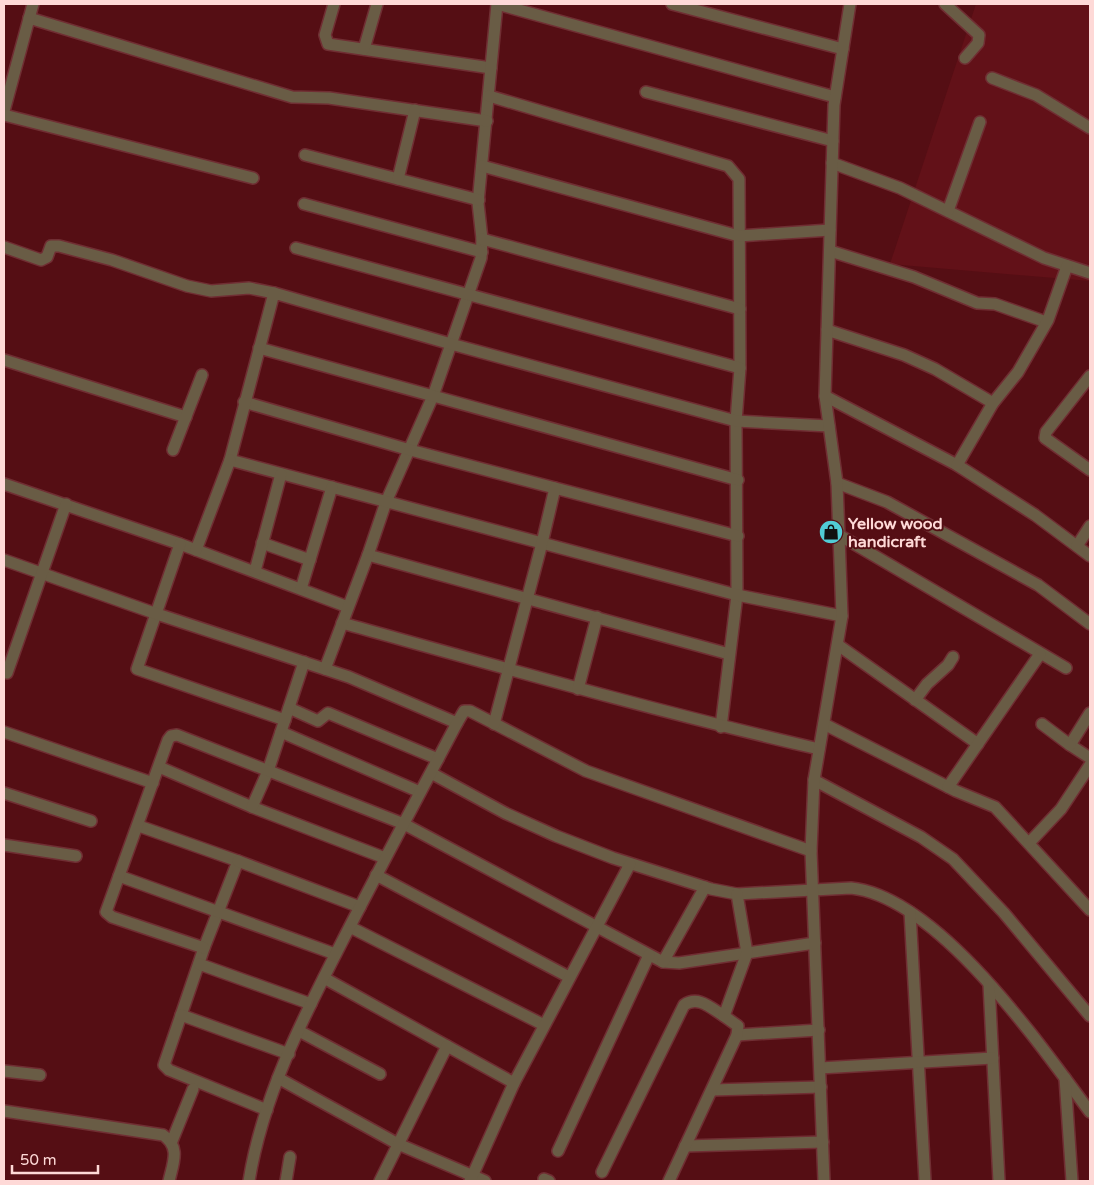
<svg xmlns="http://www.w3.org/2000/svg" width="1094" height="1185" viewBox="0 0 1094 1185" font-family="'Varela Round',sans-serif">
	<rect width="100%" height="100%" fill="#550e14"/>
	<polygon fill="#621118" points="976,4 1090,4 1090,281 890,264"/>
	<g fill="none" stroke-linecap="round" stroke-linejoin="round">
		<g stroke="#702e33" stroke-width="14">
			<g id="minor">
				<polyline points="334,4 325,35 328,44 491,68"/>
				<polyline points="497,4 478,203 482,239 481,258 433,396 386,502 368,555 729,654"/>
				<polyline points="497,4 835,97"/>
				<polyline points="672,4 843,49"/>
				<polyline points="945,4 979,35 978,43 965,58"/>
				<polyline points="29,18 292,97 329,98 487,121"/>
				<polyline points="364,49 377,4"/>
				<polyline points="992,78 1036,95 1090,128"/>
				<polyline points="646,92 833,141"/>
				<polyline points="489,96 728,166 739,179 740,368 736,421 737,595 721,727"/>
				<polyline points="4,111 33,4"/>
				<polyline points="4,115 253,178"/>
				<polyline points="305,155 479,200"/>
				<polyline points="832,163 900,188 1044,258 1090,273"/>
				<polyline points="482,166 739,236 830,230"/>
				<polyline points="398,179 415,110"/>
				<polyline points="304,204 482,252"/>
				<polyline points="948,211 980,122"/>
				<polyline points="482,239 740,309"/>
				<polyline points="4,247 41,260 47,257 51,246 59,246 112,260 187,286 211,291 249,288 274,293"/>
				<polyline points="296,248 740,368"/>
				<polyline points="830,251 914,277 977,303 995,304 1046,322"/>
				<polyline points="827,330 904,355 935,369 993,403"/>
				<polyline points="259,348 738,480"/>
				<polyline points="4,360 186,417"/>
				<polyline points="1090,376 1046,432 1045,438 1090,470"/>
				<polyline points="825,396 957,465 1035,515 1090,556"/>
				<polyline points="244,402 410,450 738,536"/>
				<polyline points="829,426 736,421 451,344 274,293 230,460 737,595 842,616"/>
				<polyline points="173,450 202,375"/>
				<polyline points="957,465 993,403 1018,372 1048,320 1067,266"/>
				<polyline points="837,483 887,502 1038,585 1090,624"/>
				<polyline points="4,484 180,544 348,607"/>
				<polyline points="839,535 1066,668"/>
				<polyline points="262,543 310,560"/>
				<polyline points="180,544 137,669 285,720"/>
				<polyline points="1077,546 1090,526"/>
				<polyline points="196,550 230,460"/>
				<polyline points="4,560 157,614 349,677 457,723 464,711 470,711 586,771 811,851"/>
				<polyline points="255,571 281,474"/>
				<polyline points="301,589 332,487"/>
				<path d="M342 623C501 667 659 712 819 749"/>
				<polyline points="838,645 978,744"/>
				<polyline points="325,669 368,555"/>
				<polyline points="7,673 66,504"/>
				<polyline points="578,689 597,617"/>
				<polyline points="915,700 927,684 948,665 953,657"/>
				<polyline points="289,708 318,721 328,713 438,759"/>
				<polyline points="1090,713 1070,745 1090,758"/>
				<polyline points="494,724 542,543 555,488"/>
				<polyline points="824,724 956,791 995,807 1090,910"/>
				<polyline points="1042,724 1070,745"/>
				<polyline points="4,732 153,783"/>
				<polyline points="281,732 420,792"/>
				<polyline points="159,767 252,807 385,858"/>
				<path d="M431 773 505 813 556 836 613 858 711 889 737 894 851 888C938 897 1040 1045 1090 1112"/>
				<polyline points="814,780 921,837 953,859 1004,913 1090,1016"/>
				<polyline points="948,787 1040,654"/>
				<polyline points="4,793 91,821"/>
				<polyline points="252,807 268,771 304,662"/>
				<polyline points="139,826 238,861 204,948 164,1065 169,1070 267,1110"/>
				<polyline points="1029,843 1061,809 1090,765"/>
				<polyline points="4,845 76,856"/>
				<polyline points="238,861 360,907"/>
				<polyline points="376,875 569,977"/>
				<polyline points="119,876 335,954"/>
				<polyline points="910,912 925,1181"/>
				<polyline points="350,927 544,1025"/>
				<polyline points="204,948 112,917 106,912 168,740 171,736 177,735 404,824 663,962 679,963 815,943"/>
				<polyline points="663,962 705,887"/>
				<polyline points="199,964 311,1004"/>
				<polyline points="324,978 514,1083"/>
				<polyline points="989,984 999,1181"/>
				<polyline points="181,1015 289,1054"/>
				<polyline points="299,1031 380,1074"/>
				<polyline points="737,1035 819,1030"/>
				<polyline points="820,1068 993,1058"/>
				<polyline points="4,1071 40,1075"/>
				<polyline points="278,1078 398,1144 485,1181"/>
				<polyline points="1065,1078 1072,1181"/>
				<polyline points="712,1090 821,1087"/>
				<path d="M4 1111 163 1135C181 1147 173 1163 169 1181"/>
				<polyline points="172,1141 193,1089"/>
				<polyline points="685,1146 823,1142"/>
				<polyline points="558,1151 649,955"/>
				<path d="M602 1172 684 1005C698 995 711 1008 724 1016"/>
				<polyline points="544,1179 549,1181"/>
				<path d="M249 1181C263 1093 307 1010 347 932 383 862 420 793 457 723"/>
				<polyline points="286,1181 290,1157"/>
				<polyline points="380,1181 447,1046"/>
				<polyline points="470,1181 514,1083 630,864"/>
				<polyline points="669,1181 737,1035 738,1026 724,1016 747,953 737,894"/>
				<polyline points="824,1181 811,851 814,780 842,616 837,483 825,396 834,105 850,4"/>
			</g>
		</g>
		<use href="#minor" stroke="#695c45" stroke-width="11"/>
	</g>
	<defs>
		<g id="shop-disc" transform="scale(1.25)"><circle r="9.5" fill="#51ccd5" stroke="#550e14"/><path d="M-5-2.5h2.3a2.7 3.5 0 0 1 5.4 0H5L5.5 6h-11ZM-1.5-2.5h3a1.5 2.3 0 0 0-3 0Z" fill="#111"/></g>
	</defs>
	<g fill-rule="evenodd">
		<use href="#shop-disc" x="831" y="532"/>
	</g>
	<g text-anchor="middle" stroke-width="4" stroke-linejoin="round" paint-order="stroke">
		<g font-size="16" font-weight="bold" fill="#fed9d7" stroke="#550e14" text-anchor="start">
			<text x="848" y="529">Yellow wood<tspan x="848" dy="18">handicraft</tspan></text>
		</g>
	</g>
	<rect width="1094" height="1185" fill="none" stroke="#fed9d7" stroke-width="10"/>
	<path d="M12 1165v8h86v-8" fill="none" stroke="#fed9d7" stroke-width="2.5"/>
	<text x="20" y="1165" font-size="15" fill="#fed9d7" stroke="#550e14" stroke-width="4" paint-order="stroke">50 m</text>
</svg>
